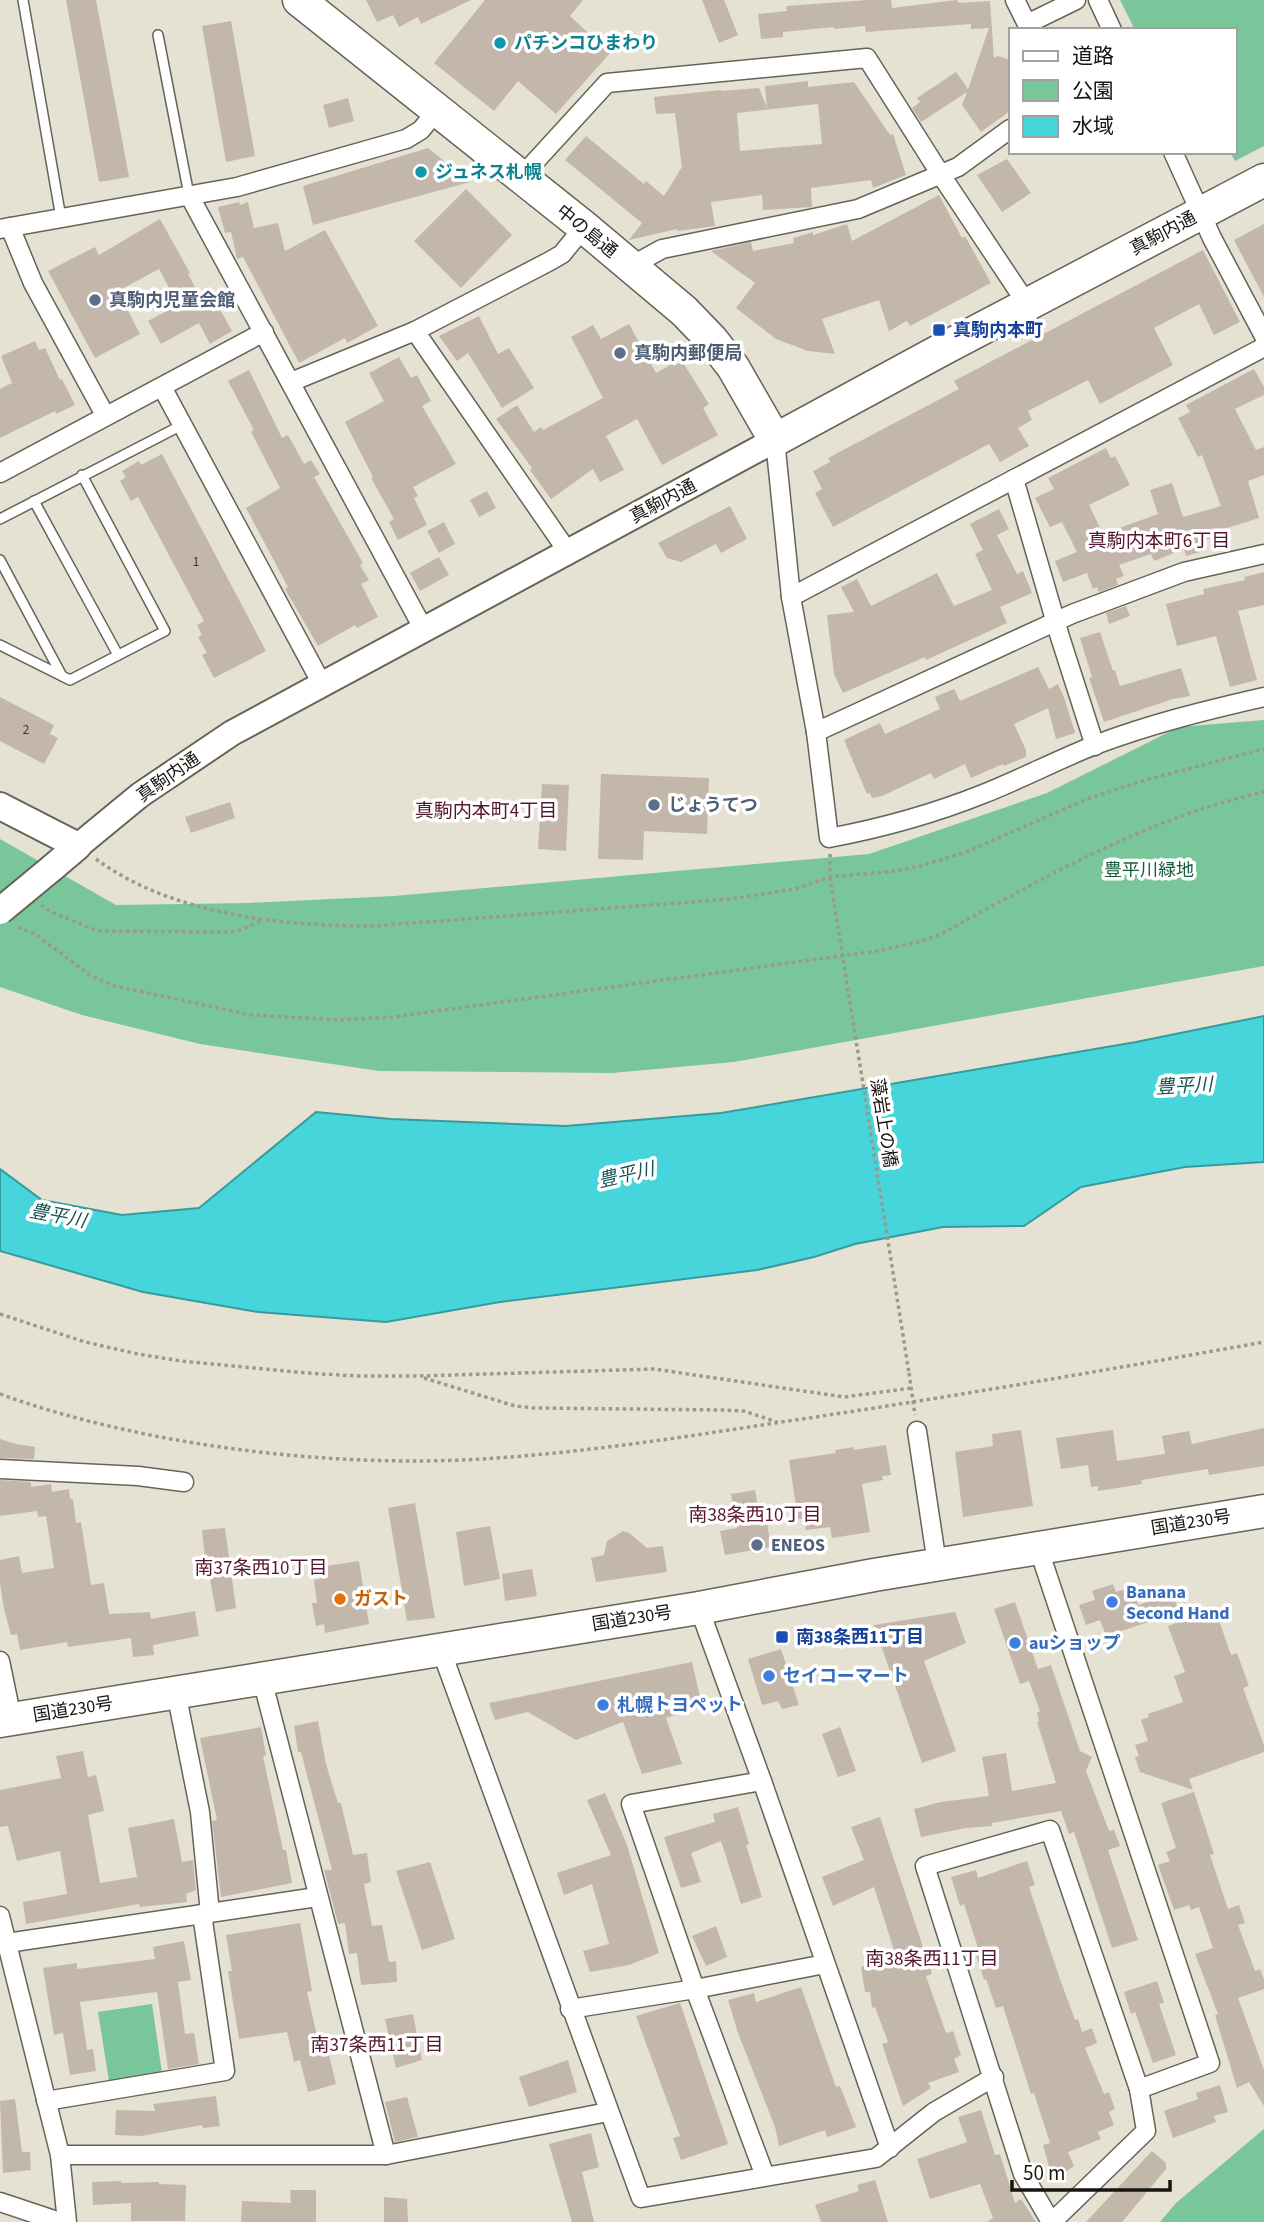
<svg xmlns="http://www.w3.org/2000/svg" width="1264" height="2222" viewBox="0 0 1264 2222" font-family="'Source Sans 3','Noto Sans JP',sans-serif">
	<rect width="100%" height="100%" fill="#e5e2d3"/>
	<g fill="#79c69b">
		<polygon points="1120,0 1264,0 1264,146 1235,161 1230,152 1234,152 1234,30 1135,30"/>
		<polygon points="1264,720 1264,966 734,1062 612,1073 379,1071 200,1044 82,1015 0,987 0,839 116,905 248,903 394,896 869,854 1047,793 1179,727"/>
		<polygon points="152,2004 162,2073 109,2081 98,2012"/>
		<polygon points="1264,2129 1264,2222 1160,2222 1176,2203"/>
	</g>
	<polygon fill="#45d5da" stroke="#379b9d" stroke-width="2" points="1264,1016 1264,1162 1185,1167 1081,1187 1024,1226 943,1227 855,1244 814,1257 757,1270 500,1302 386,1322 258,1312 143,1292 0,1251 0,1169 42,1200 122,1215 199,1208 316,1112 391,1119 566,1126 721,1113 1136,1042"/>
	<g fill="#c3b7ac" fill-rule="evenodd">
		<polygon points="66,0 96,0 129,177 99,182"/>
		<polygon points="366,0 471,0 421,24 418,17 399,27 393,15 377,22"/>
		<polygon points="485,0 583,0 570,16 610,53 556,114 518,81 494,111 434,63"/>
		<polygon points="702,0 724,0 738,35 719,43"/>
		<polygon points="869,0 891,0 892,8 957,0 959,3 990,1 994,58 998,56 1010,60 1010,111 981,132 962,105 967,92 921,122 912,108 920,102 917,98 956,72 968,89 989,28 971,29 971,24 866,32 865,26 834,29 834,27 783,32 783,37 761,39 758,14 787,11 786,6"/>
		<polygon points="231,21 255,156 226,162 202,26"/>
		<path d="M808 81V87L854 82 890 135 893 134 906 175 873 188 871 180 811 188 812 207 763 210 762 195 711 202 715 226 677 231V229L629 240 642 223 565 160 586 136 644 184 646 181 664 196 682 167 675 113 656 114 654 97 721 90V91L759 88 767 108 765 86ZM818 104 822 144 740 151 737 113Z"/>
		<polygon points="348,98 354,121 329,128 323,105"/>
		<polygon points="428,148 470,182 313,225 303,186"/>
		<polygon points="1007,159 1031,193 1002,212 977,175"/>
		<polygon points="466,189 512,235 461,288 414,241"/>
		<polygon points="939,195 962,238 965,236 991,283 910,326 907,321 889,331 879,300 822,319 835,354 808,351 776,339 736,308 755,283 711,251 751,242 753,251 794,243 793,238 813,232 813,235 847,224 852,241"/>
		<polygon points="239,202 240,205 248,202 254,228 278,223 285,251 325,230 378,326 347,343 345,338 299,363 243,257 237,259 231,232 225,233 218,207"/>
		<polygon points="160,219 190,273 188,274 207,309 217,304 232,331 210,344 199,323 161,344 148,321 178,305 159,269 118,291 140,334 95,358 48,271 95,247 99,255"/>
		<polygon points="1264,224 1264,297 1234,240"/>
		<polygon points="1203,250 1240,322 1214,335 1199,304 1154,328 1173,365 1100,404 1088,380 1028,411 1032,420 1018,428 1029,446 1000,462 989,444 833,527 815,493 822,489 813,471 830,462 828,458 959,389 954,381"/>
		<polygon points="479,316 498,354 509,348 534,388 502,408 468,353 457,361 439,336"/>
		<polygon points="629,324 656,373 672,364 674,366 682,361 709,404 703,408 718,435 662,465 637,419 606,436 624,470 600,482 593,469 551,499 530,470 532,468 496,419 517,405 534,432 541,427 543,430 603,398 571,337 593,325 601,339"/>
		<polygon points="35,341 39,350 45,348 60,380 62,379 75,405 56,414 55,411 0,438 0,389 12,383 1,356"/>
		<polygon points="399,357 411,378 417,375 431,401 422,406 456,464 413,487 418,496 414,498 427,525 398,540 389,522 394,519 371,478 373,477 345,422 384,401 369,373"/>
		<polygon points="1254,369 1264,387 1264,395 1235,409 1256,450 1264,447 1264,475 1248,481 1259,518 1224,529 1225,534 1201,541 1204,551 1186,556 1184,549 1154,561 1151,554 1119,565 1124,576 1116,579 1118,585 1099,592 1097,587 1093,589 1087,573 1063,582 1055,561 1077,552 1062,522 1050,527 1035,498 1054,489 1048,478 1106,448 1111,458 1115,456 1130,485 1089,505 1103,534 1158,514 1150,490 1172,483 1183,517 1221,506 1202,455 1198,457 1178,418 1190,412 1186,405"/>
		<polygon points="249,370 282,438 288,435 304,464 311,460 320,474 314,477 363,563 360,565 369,580 361,584 378,617 357,628 355,625 318,646 285,589 288,587 246,508 280,488 251,432 254,430 228,381"/>
		<polygon points="162,454 266,651 214,678 202,655 207,653 198,637 202,635 197,625 204,621 138,497 131,501 120,481 126,477 122,471 139,461 141,465"/>
		<polygon points="487,491 496,508 479,517 470,500"/>
		<polygon points="730,506 747,539 721,553 716,544 681,562 667,558 658,543"/>
		<polygon points="999,509 1009,529 997,535 1017,574 1023,571 1032,593 1000,607 1007,623 926,660 925,657 843,693 834,674 827,615 854,612 841,587 857,579 871,606 937,573 954,606 992,590 975,554 983,550 970,524"/>
		<polygon points="444,522 455,544 439,553 427,531"/>
		<polygon points="439,557 449,575 420,591 410,573"/>
		<polygon points="1264,572 1264,605 1238,611 1257,680 1230,687 1216,636 1177,646 1166,604 1204,594 1203,589 1245,580 1244,577"/>
		<polygon points="1126,606 1130,616 1109,624 1106,613"/>
		<polygon points="1100,632 1113,671 1115,670 1120,686 1181,668 1190,696 1173,699 1104,722 1089,678 1092,677 1080,638"/>
		<polygon points="1038,667 1049,689 1058,684 1065,700 1075,733 1056,739 1048,708 1014,724 1026,750 1026,757 1004,766 1003,764 971,778 965,764 934,779 931,773 882,796 872,798 870,793 867,794 844,740 880,723 885,734 940,709 935,697 954,689 960,701"/>
		<polygon points="0,697 54,725 50,734 58,738 44,764 0,741"/>
		<polygon points="601,774 709,778 707,834 644,831 643,860 598,859"/>
		<polygon points="542,784 569,785 566,851 538,849"/>
		<polygon points="230,802 235,818 191,833 185,817"/>
		<polygon points="1264,1428 1264,1466 1209,1475 1208,1469 1141,1480 1142,1484 1098,1491 1098,1486 1091,1487 1088,1465 1061,1469 1056,1438 1113,1430 1117,1461 1165,1454 1162,1436 1189,1431 1192,1444"/>
		<polygon points="1021,1430 1033,1506 963,1517 955,1452 993,1446 992,1434"/>
		<polygon points="0,1439 16,1444 35,1447 34,1459 0,1458"/>
		<polygon points="886,1445 891,1475 882,1476 883,1480 862,1484 870,1532 832,1538 830,1527 806,1530 804,1519 798,1519 789,1460 836,1453 835,1450 854,1447 854,1450"/>
		<polygon points="0,1480 31,1482 31,1487 51,1484 52,1492 69,1489 70,1499 73,1499 76,1523 81,1522 91,1585 104,1583 109,1614 150,1612 151,1619 195,1611 199,1636 153,1645 154,1655 133,1657 131,1638 68,1647 67,1642 20,1650 17,1634 11,1635 4,1609 0,1583 0,1560 19,1556 22,1573 54,1568 46,1516 38,1517 37,1511 0,1516"/>
		<polygon points="755,1490 761,1524 767,1523 771,1547 725,1555 720,1531 737,1528 731,1494"/>
		<polygon points="415,1503 435,1618 407,1621 388,1508"/>
		<polygon points="490,1526 500,1579 464,1586 456,1532"/>
		<polygon points="225,1528 236,1608 216,1612 208,1568 206,1568 202,1530"/>
		<polygon points="623,1531 629,1533 647,1548 663,1546 667,1572 596,1582 591,1558 604,1555 607,1541"/>
		<polygon points="359,1561 369,1624 325,1633 324,1624 316,1626 312,1603 317,1603 314,1580 320,1579 319,1567"/>
		<polygon points="532,1569 537,1596 505,1601 502,1574"/>
		<polygon points="1113,1584 1116,1592 1132,1587 1138,1605 1173,1594 1179,1612 1106,1636 1100,1620 1086,1625 1079,1605 1095,1600 1092,1591"/>
		<polygon points="1015,1602 1038,1669 1051,1665 1080,1751 1092,1757 1086,1771 1109,1831 1114,1830 1120,1846 1108,1850 1138,1940 1112,1948 1074,1832 1069,1834 1061,1811 992,1823 992,1826 966,1828 921,1837 914,1809 941,1802 989,1796 982,1757 1006,1753 1012,1791 1056,1783 1037,1722 1039,1721 1037,1713 1040,1711 1029,1681 1020,1684 994,1609"/>
		<polygon points="1215,1609 1231,1655 1237,1653 1249,1686 1243,1688 1264,1745 1264,1752 1189,1779 1193,1790 1140,1772 1135,1757 1139,1756 1135,1745 1148,1741 1141,1720 1149,1717 1148,1714 1183,1702 1174,1676 1185,1672 1168,1626"/>
		<polygon points="955,1612 966,1643 924,1661 956,1751 922,1763 874,1625"/>
		<polygon points="781,1649 799,1705 782,1709 778,1701 762,1705 748,1659"/>
		<polygon points="692,1662 702,1706 666,1718 682,1764 642,1774 623,1722 576,1740 528,1712 495,1720 489,1703"/>
		<polygon points="318,1721 326,1764 338,1803 341,1803 353,1855 367,1853 371,1882 364,1884 372,1926 382,1925 389,1962 396,1961 397,1982 361,1985 357,1953 349,1954 345,1923 338,1924 324,1870 332,1870 301,1752 298,1752 294,1726"/>
		<polygon points="261,1727 266,1755 263,1756 283,1850 286,1850 292,1883 221,1897 212,1821 217,1820 200,1738"/>
		<polygon points="840,1727 856,1771 838,1777 822,1734"/>
		<polygon points="83,1751 88,1777 96,1775 104,1811 88,1815 100,1883 137,1877 128,1828 174,1819 182,1862 193,1860 196,1890 186,1894 187,1902 140,1907 139,1904 26,1924 23,1902 67,1894 60,1851 17,1861 8,1826 0,1827 0,1790 61,1778 56,1756"/>
		<polygon points="1194,1792 1214,1854 1210,1855 1228,1909 1239,1905 1245,1923 1238,1925 1255,1971 1260,1969 1264,1979 1264,1989 1238,1998 1264,2070 1264,2106 1249,2082 1237,2088 1215,2015 1218,2014 1195,1954 1213,1948 1199,1907 1191,1910 1189,1905 1174,1910 1158,1865 1170,1861 1166,1852 1176,1848 1161,1803"/>
		<polygon points="605,1793 627,1845 659,1953 629,1965 590,1972 583,1951 609,1944 592,1884 564,1895 557,1873 611,1855 587,1800"/>
		<polygon points="738,1807 749,1844 746,1845 762,1897 741,1904 721,1841 691,1853 701,1882 681,1888 664,1837 715,1822 713,1814"/>
		<polygon points="880,1817 932,1974 926,1976 946,2033 953,2031 961,2055 954,2059 959,2072 928,2083 931,2088 903,2106 882,2044 888,2042 875,2007 872,2008 870,1992 865,1992 861,1967 897,1960 874,1887 833,1906 822,1877 864,1860 851,1827"/>
		<polygon points="1027,1861 1035,1885 1029,1887 1060,1979 1075,2020 1078,2019 1082,2032 1092,2028 1097,2043 1085,2048 1104,2094 1109,2092 1115,2109 1109,2112 1114,2125 1098,2132 1101,2139 1068,2152 1074,2166 1053,2181 1043,2145 1050,2143 1034,2093 1031,2094 1003,2006 996,2008 986,1979 984,1980 975,1952 979,1951 964,1904 960,1906 951,1877 976,1870 978,1878"/>
		<polygon points="430,1862 455,1939 422,1950 396,1871"/>
		<polygon points="300,1923 312,1991 307,1992 321,2053 328,2051 336,2084 308,2092 300,2060 294,2062 287,2032 239,2039 228,1971 232,1971 226,1935"/>
		<polygon points="716,1926 727,1957 706,1966 692,1936"/>
		<polygon points="184,1941 191,1980 178,1982 185,2034 194,2033 199,2064 168,2069 157,1992 80,2002 87,2050 93,2049 96,2071 70,2075 63,2033 54,2035 43,1968 77,1963 77,1969 155,1959 153,1947"/>
		<polygon points="1157,1981 1164,2003 1159,2004 1176,2055 1153,2063 1135,2012 1131,2014 1124,1992"/>
		<polygon points="801,1987 836,2087 840,2086 856,2127 827,2137 825,2130 779,2146 775,2127 738,2033 728,2000 754,1993 756,2002"/>
		<polygon points="680,2003 728,2144 681,2160 673,2138 680,2136 636,2016"/>
		<polygon points="413,2014 422,2060 396,2068 385,2019"/>
		<polygon points="568,2060 577,2092 529,2107 519,2077"/>
		<polygon points="1220,2085 1228,2112 1214,2116 1216,2122 1173,2138 1164,2111 1198,2099 1196,2093"/>
		<polygon points="216,2096 220,2126 203,2128 202,2125 141,2136 115,2135 116,2110 155,2111 153,2104"/>
		<polygon points="407,2097 418,2137 395,2142 385,2102"/>
		<polygon points="15,2099 22,2152 30,2152 31,2170 3,2173 0,2101"/>
		<polygon points="981,2110 995,2155 1000,2154 1015,2203 1021,2199 1036,2222 987,2222 993,2218 980,2184 930,2199 917,2159 967,2142 958,2117"/>
		<polygon points="591,2133 599,2167 582,2172 594,2222 572,2222 549,2144"/>
		<polygon points="1152,2151 1166,2163 1166,2169 1122,2222 1086,2222"/>
		<polygon points="875,2180 888,2222 821,2222 815,2205 859,2191 857,2185"/>
		<polygon points="121,2181 121,2183 159,2182 159,2184 186,2185 185,2221 131,2221 131,2203 93,2205 92,2182"/>
		<polygon points="290,2190 316,2190 316,2222 241,2222 242,2201 291,2203"/>
		<polygon points="384,2197 407,2199 408,2222 384,2222"/>
	</g>
	<g fill="none" stroke-linecap="round" stroke-linejoin="round">
		<g stroke="#666456" stroke-width="12">
			<g id="lane">
				<polyline points="23,0 61,218"/>
				<polyline points="158,35 189,195"/>
				<polyline points="34,501 118,655"/>
				<polyline points="0,519 182,425"/>
				<polyline points="0,560 62,676"/>
				<polyline points="0,645 70,680 165,631 82,475"/>
			</g>
		</g>
		<g stroke="#666456" stroke-width="21">
			<g id="street">
				<polyline points="1015,0 1027,24 1076,0"/>
				<polyline points="1098,0 1112,30"/>
				<polyline points="1173,152 1212,238 1264,336"/>
				<polyline points="521,177 607,83 867,58 941,175 1027,304"/>
				<polyline points="189,195 424,630"/>
				<polyline points="10,227 33,283 105,415"/>
				<polyline points="0,229 237,187 406,139 421,130 437,110"/>
				<polyline points="631,266 662,249 858,209 958,167 1010,129"/>
				<polyline points="415,331 568,552"/>
				<polyline points="291,382 415,331 550,261 562,254 584,227"/>
				<polyline points="162,387 323,686"/>
				<path d="M775 440 791 597 816 732 829 838C882 828 933 814 983 794 1021 779 1057 760 1095 745 1150 724 1207 710 1264 697"/>
				<polyline points="0,473 264,332"/>
				<polyline points="1014,479 1060,637 1095,746"/>
				<polyline points="791,597 1264,347"/>
				<polyline points="816,732 1072,614 1184,572 1264,554"/>
				<polyline points="917,1431 937,1564"/>
				<polyline points="0,1469 138,1476 184,1482"/>
				<polyline points="1038,1547 1210,2063 1139,2089"/>
				<polyline points="699,1608 762,1781 890,2148"/>
				<polyline points="441,1650 641,2198 876,2158 934,2112 994,2077"/>
				<polyline points="0,1661 12,1719"/>
				<polyline points="262,1679 386,2155"/>
				<polyline points="176,1692 200,1812 210,1913"/>
				<polyline points="762,1781 631,1804 695,1989 765,2176"/>
				<polyline points="0,1916 60,2155 67,2222"/>
				<polyline points="7,1943 317,1897"/>
				<polyline points="570,2009 695,1989 825,1964"/>
				<polyline points="46,2101 225,2071 202,1914"/>
				<polyline points="60,2155 386,2155 608,2112"/>
				<polyline points="0,2202 60,2222"/>
				<polyline points="1051,2222 1023,2174 925,1866 1050,1830 1139,2089 1146,2131 1052,2222"/>
			</g>
		</g>
		<g stroke="#666456" stroke-width="28">
			<polyline id="secondary" points="78,846 140,795 232,733 775,440"/>
		</g>
		<g stroke="#666456" stroke-width="30">
			<polyline id="primary" points="0,806 78,846 52,868"/>
		</g>
		<g stroke="#666456" stroke-width="35">
			<g id="highway">
				<polyline points="299,0 584,227 684,311 712,340 733,367 775,440 941,350 1264,180"/>
				<polyline points="0,1721 699,1608 874,1575 1264,1511"/>
			</g>
		</g>
		<g stroke="#9b998d" stroke-width="3.5" stroke-dasharray="3.5 3.5" stroke-linecap="butt">
			<polyline points="830,854 830,877"/>
			<path d="M96 859C172 915 282 926 373 926L730 899 795 889 830 877 896 871 920 866 966 852 1087 799 1142 781 1264 749"/>
			<polyline points="41,905 51,912 98,931 235,932 263,920"/>
			<path d="M18 927 35 934 91 976 115 986 251 1015 340 1020 392 1017 877 951 918 942 941 934C1044 878 1148 817 1264 792"/>
			<polyline points="0,1314 85,1342 138,1354 181,1361 306,1373 357,1376 419,1376 654,1369 844,1397 912,1388"/>
			<polyline points="909,1373 915,1415"/>
			<polyline points="424,1378 515,1406 535,1408 723,1410 744,1411 777,1422"/>
			<path d="M0 1394C144 1446 329 1468 482 1459 580 1453 678 1438 775 1423 939 1399 1101 1371 1264 1342"/>
		</g>
		<use href="#lane" stroke="#fff" stroke-width="9"/>
		<use href="#street" stroke="#fff" stroke-width="18"/>
		<use href="#secondary" stroke="#fff" stroke-width="24"/>
		<use href="#primary" stroke="#fff" stroke-width="26"/>
		<use href="#highway" stroke="#fff" stroke-width="32"/>
		<g stroke="#666456" stroke-width="30" stroke-linecap="butt">
			<polyline id="primary-bridge" points="0,911 52,868"/>
		</g>
		<polyline stroke="#9b998d" stroke-width="3.5" stroke-dasharray="3.5 3.5" stroke-linecap="butt" points="830,877 909,1373"/>
		<use href="#primary-bridge" stroke="#fff" stroke-width="26"/>
	</g>
	<g fill="#0f9aa8" stroke="#fff" stroke-width="2.5">
		<circle cx="500" cy="43" r="7"/>
		<circle cx="421" cy="172" r="7"/>
	</g>
	<g fill="#5c6f8a" stroke="#fff" stroke-width="2.5">
		<circle cx="95" cy="300" r="7"/>
		<circle cx="620" cy="353" r="7"/>
		<circle cx="654" cy="805" r="7"/>
		<circle cx="757" cy="1545" r="7"/>
	</g>
	<g fill="#1a4fb4" stroke="#fff" stroke-width="2.5">
		<rect x="932" y="323" width="14" height="14" rx="3.5"/>
		<rect x="775" y="1630" width="14" height="14" rx="3.5"/>
	</g>
	<circle fill="#e8710a" stroke="#fff" stroke-width="2.5" cx="340" cy="1599" r="7"/>
	<g fill="#3f7fe0" stroke="#fff" stroke-width="2.5">
		<circle cx="1112" cy="1602" r="7"/>
		<circle cx="1015" cy="1643" r="7"/>
		<circle cx="769" cy="1676" r="7"/>
		<circle cx="603" cy="1705" r="7"/>
	</g>
	<g text-anchor="middle" stroke-width="7" stroke-linejoin="round" paint-order="stroke">
		<g font-size="14" fill="#413e36">
			<text x="196" y="566">1</text>
			<text x="26" y="734">2</text>
		</g>
		<g font-size="18" font-weight="bold" fill="#0d838f" stroke="#fff" text-anchor="start">
			<text x="514" y="49">パチンコひまわり</text>
			<text x="435" y="178">ジュネス札幌</text>
		</g>
		<g font-size="18" fill="#16150f" stroke="#fff">
			<text transform="translate(587 231) rotate(39)" y="6">中の島通</text>
			<text transform="translate(1163 233) rotate(-28)" y="6">真駒内通</text>
			<text transform="translate(663 501) rotate(-28)" y="6">真駒内通</text>
			<text transform="translate(168 777) rotate(-35)" y="6">真駒内通</text>
			<text transform="translate(884 1123) rotate(81)" y="6">藻岩上の橋</text>
			<text transform="translate(1191 1522) rotate(-9)" y="6">国道230号</text>
			<text transform="translate(632 1618) rotate(-9)" y="6">国道230号</text>
			<text transform="translate(73 1709) rotate(-9)" y="6">国道230号</text>
		</g>
		<g font-size="18" font-weight="bold" fill="#4e5e75" stroke="#fff" text-anchor="start">
			<text x="109" y="306">真駒内児童会館</text>
			<text x="634" y="359">真駒内郵便局</text>
			<text x="668" y="811">じょうてつ</text>
			<text x="771" y="1551">ENEOS</text>
		</g>
		<g font-size="18" font-weight="bold" fill="#164399" stroke="#fff" text-anchor="start">
			<text x="953" y="336">真駒内本町</text>
			<text x="796" y="1643">南38条西11丁目</text>
		</g>
		<g font-size="18" fill="#135d3c" stroke="#fff">
			<text x="1149" y="876">豊平川緑地</text>
		</g>
		<g font-size="18" font-weight="bold" fill="#366cbe" stroke="#fff" text-anchor="start">
			<text x="1126" y="1598">Banana<tspan x="1126" dy="21">Second Hand</tspan></text>
			<text x="1029" y="1649">auショップ</text>
			<text x="783" y="1682">セイコーマート</text>
			<text x="617" y="1711">札幌トヨペット</text>
		</g>
		<g font-size="18" font-weight="bold" fill="#c56008" stroke="#fff" text-anchor="start">
			<text x="354" y="1605">ガスト</text>
		</g>
		<g font-size="19" fill="#561531" stroke="#fff">
			<text x="1159" y="547">真駒内本町6丁目</text>
			<text x="486" y="817">真駒内本町4丁目</text>
			<text x="755" y="1521">南38条西10丁目</text>
			<text x="261" y="1574">南37条西10丁目</text>
			<text x="932" y="1965">南38条西11丁目</text>
			<text x="377" y="2051">南37条西11丁目</text>
		</g>
		<g font-size="19" font-style="italic" fill="#155254" stroke="#fff">
			<text transform="translate(1184 1085) rotate(-3)" y="7">豊平川</text>
			<text transform="translate(626 1174) rotate(-13)" y="7">豊平川</text>
			<text transform="translate(58 1215) rotate(11)" y="7">豊平川</text>
		</g>
	</g>
	<rect x="1009" y="28" width="228" height="126" fill="#ffffff" stroke="#a2a19f" stroke-width="2"/>
	<rect x="1023" y="51" width="35" height="10" fill="#ffffff" stroke="#a2a19f" stroke-width="2"/>
	<text x="1072" y="63" font-size="21" fill="#16150f">道路</text>
	<rect x="1023" y="80" width="35" height="21" fill="#79c69b" stroke="#a2a19f" stroke-width="2"/>
	<text x="1072" y="98" font-size="21" fill="#16150f">公園</text>
	<rect x="1023" y="116" width="35" height="21" fill="#45d5da" stroke="#a2a19f" stroke-width="2"/>
	<text x="1072" y="133" font-size="21" fill="#16150f">水域</text>
	<path d="M1012 2180v10h158v-10" fill="none" stroke="#16150f" stroke-width="3.5"/>
	<text x="1023" y="2180" font-size="21" fill="#16150f" stroke="#ffffff" stroke-width="5" paint-order="stroke">50 m</text>
</svg>
